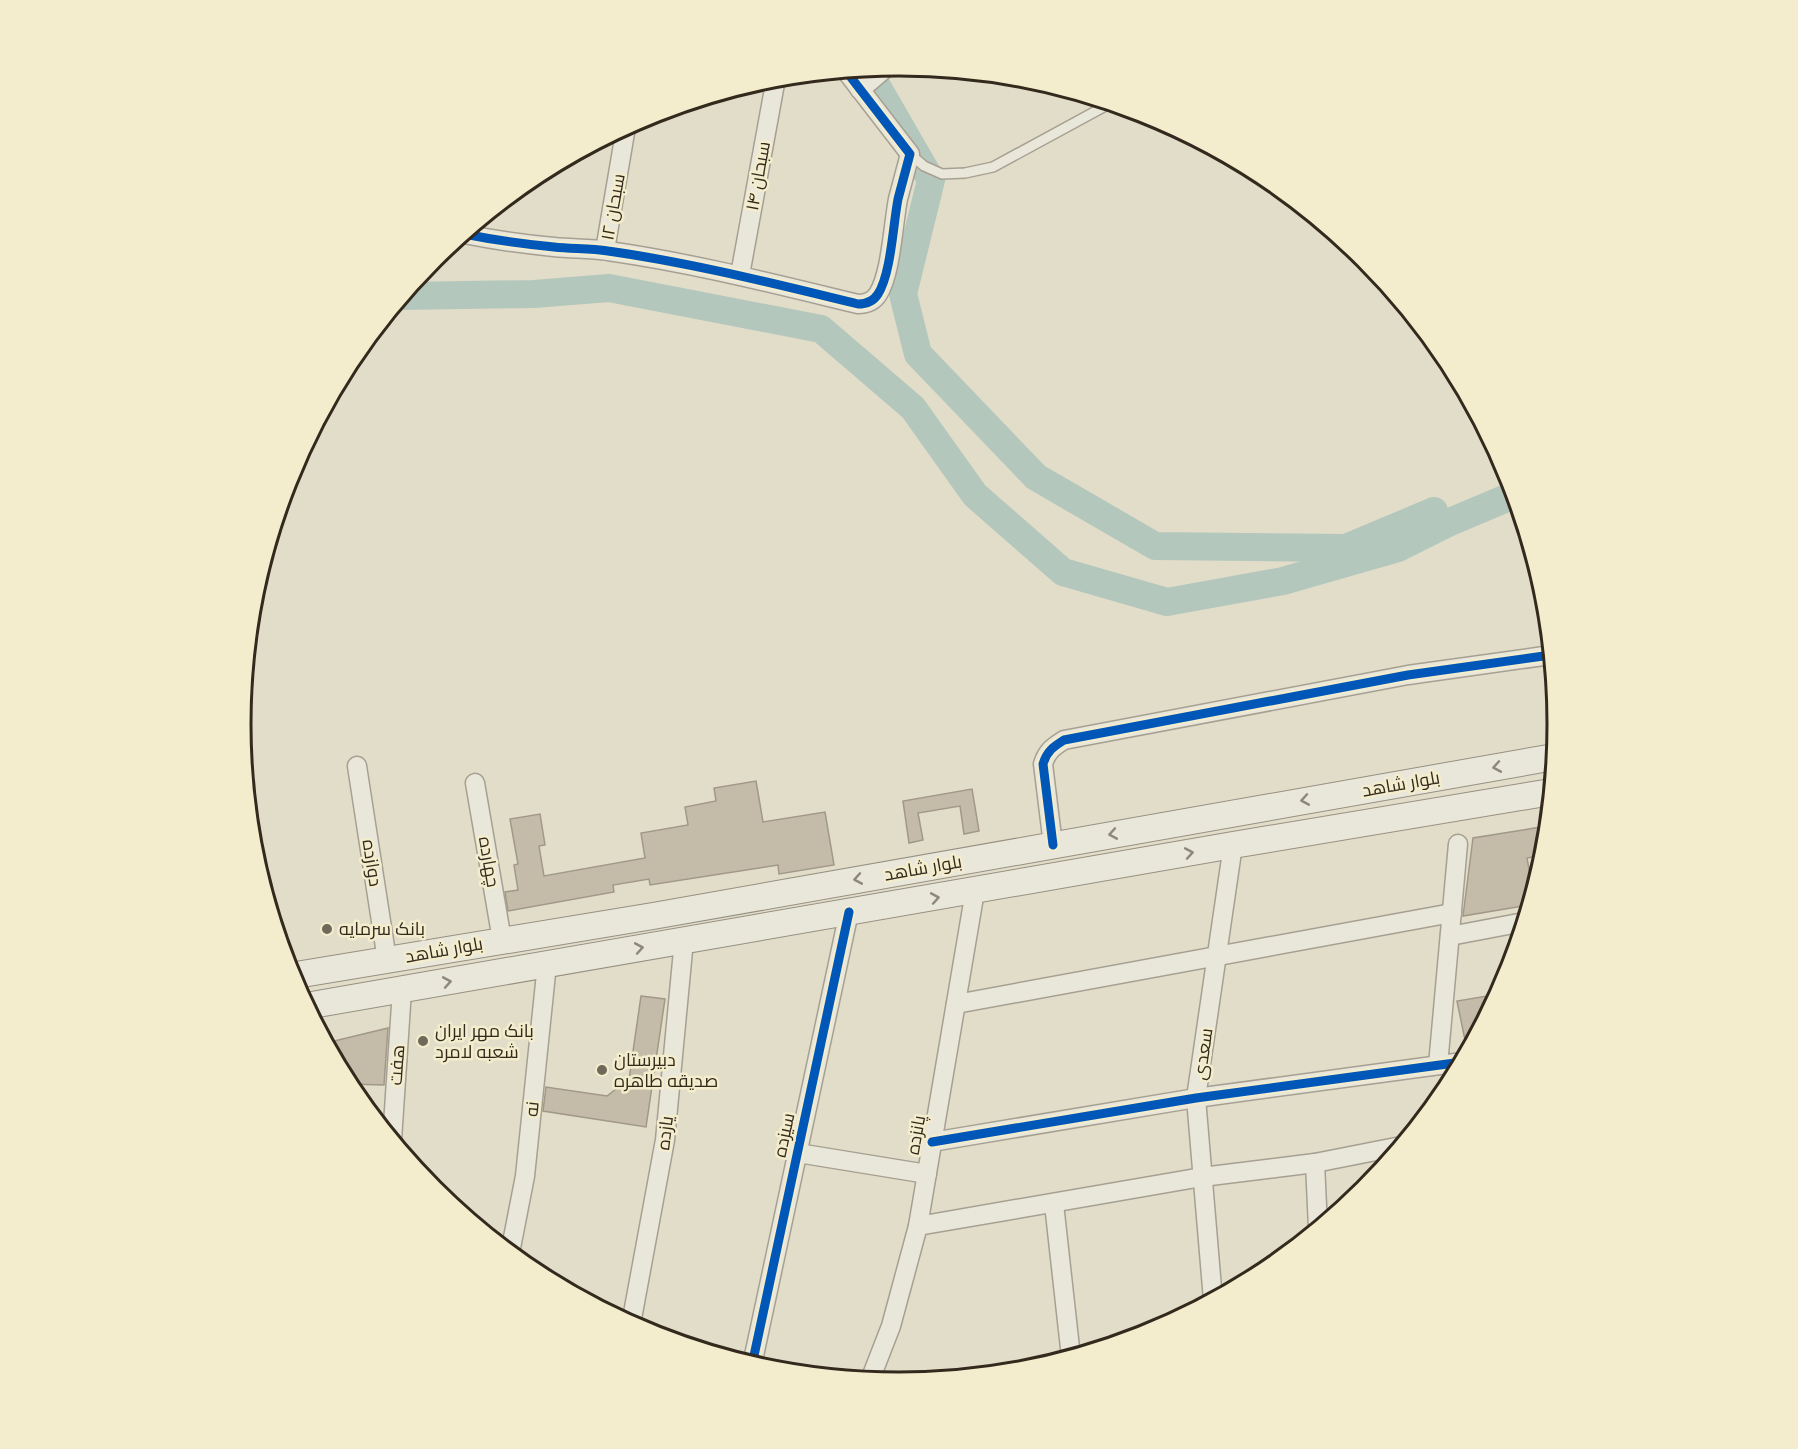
<svg xmlns="http://www.w3.org/2000/svg" width="1798" height="1449" viewBox="0 0 1798 1449" font-family="Merriweather,Cairo,serif">
	<rect width="100%" height="100%" fill="#e2ddc8"/>
	<g fill="none" stroke-linecap="round" stroke-linejoin="round">
		<g stroke="#b4c7bd" stroke-width="28">
			<polyline points="867,69 931,180 903,294 918,354 1036,477 1155,546 1346,548 1434,511"/>
			<polyline points="403,296 534,294 609,288 821,329 913,408 975,495 1063,572 1167,602 1283,581 1398,548 1450,522 1514,495"/>
		</g>
	</g>
	<g fill="#c5bba9" stroke="#a19888" stroke-width="1.5">
		<polygon points="756,781 763,822 825,812 834,865 779,874 778,865 650,885 649,879 613,885 614,892 508,911 505,892 518,890 514,865 518,864 510,819 540,814 545,845 539,846 544,876 645,858 641,833 688,825 685,807 716,801 714,788"/>
		<polygon points="972,789 979,831 964,834 960,806 918,813 923,840 909,843 903,801"/>
		<polygon points="1547,826 1544,855 1527,858 1533,891 1529,905 1463,916 1473,838"/>
		<polygon points="641,996 665,999 646,1127 543,1111 546,1087 607,1096 629,1079"/>
		<polygon points="1487,996 1490,1009 1475,1038 1465,1040 1457,1001"/>
		<polygon points="388,1028 384,1085 348,1084 326,1043"/>
	</g>
	<g fill="none" stroke-linecap="round" stroke-linejoin="round">
		<g stroke="#a6a092" stroke-width="12">
			<polyline id="service" points="910,154 924,166 942,174 965,173 993,167 1109,104"/>
		</g>
		<g stroke="#a6a092" stroke-width="21">
			<g id="minor">
				<polyline points="860,90 887,67"/>
				<path d="M464 234C494 240 523 244 554 247 572 249 590 248 608 251 693 263 775 284 858 304 866 304 873 302 878 294 891 274 893 225 898 199 902 184 906 169 910 154L846 71"/>
				<polyline points="605,250 626,127"/>
				<polyline points="740,275 776,78"/>
				<polyline points="357,766 387,960"/>
				<polyline points="475,783 502,940"/>
				<path d="M1053 845 1043 764C1047 751 1053 747 1064 740L1408 675 1551 655"/>
				<polyline points="1450,936 1524,922"/>
				<polyline points="956,1004 1452,913"/>
				<polyline points="1438,1065 1458,844"/>
				<polyline points="392,1140 402,990"/>
				<polyline points="932,1142 1196,1098 1462,1062"/>
				<polyline points="798,1153 927,1174"/>
				<polyline points="1315,1163 1318,1228"/>
				<polyline points="1054,1204 1071,1357"/>
				<polyline points="918,1226 1202,1177 1315,1163 1401,1146"/>
				<polyline points="510,1253 525,1176 547,964"/>
				<polyline points="1213,1300 1196,1098 1233,845"/>
				<polyline points="631,1324 665,1140 684,940"/>
				<polyline points="752,1365 849,912"/>
				<polyline points="870,1380 891,1326 918,1226 975,891"/>
			</g>
		</g>
		<g stroke="#969082" stroke-width="28">
			<g id="secondary">
				<polyline points="290,976 653,916 1554,757"/>
				<polyline points="306,1006 1233,845 1551,792"/>
			</g>
		</g>
		<use href="#service" stroke="#e9e6da" stroke-width="9"/>
		<use href="#minor" stroke="#e9e6da" stroke-width="18"/>
		<use href="#secondary" stroke="#e9e6da" stroke-width="26"/>
		<g stroke="#f3edcd" stroke-width="13">
			<g id="cycleway">
				<path d="M464 234C494 240 523 244 554 247 572 249 590 248 608 251 693 263 775 284 858 304 866 304 873 302 878 294 891 274 893 225 898 199 902 184 906 169 910 154L846 71"/>
				<path d="M1053 845 1043 764C1047 751 1053 747 1064 740L1408 675 1551 655"/>
				<polyline points="932,1142 1196,1098 1462,1062"/>
				<polyline points="752,1365 849,912"/>
			</g>
		</g>
		<use href="#cycleway" stroke="#0057b8" stroke-width="9"/>
	</g>
	<defs><path id="oneway-chevron" d="M-2-3.5L2.5 0L-2 3.5" fill="none" stroke-width="1.6" stroke-linecap="round" stroke-linejoin="round" transform="scale(1.5)"/></defs>
	<g stroke="#8e887b">
		<use href="#oneway-chevron" transform="translate(1497 767) rotate(170)"/>
		<use href="#oneway-chevron" transform="translate(1305 800) rotate(170)"/>
		<use href="#oneway-chevron" transform="translate(1113 834) rotate(170)"/>
		<use href="#oneway-chevron" transform="translate(1189 853) rotate(-10)"/>
		<use href="#oneway-chevron" transform="translate(858 879) rotate(170)"/>
		<use href="#oneway-chevron" transform="translate(935 898) rotate(-10)"/>
		<use href="#oneway-chevron" transform="translate(639 948) rotate(-10)"/>
		<use href="#oneway-chevron" transform="translate(447 982) rotate(-10)"/>
	</g>
	<g fill="#706858" stroke="#f3edcd" stroke-width="2">
		<circle cx="327" cy="929" r="6"/>
		<circle cx="423" cy="1041" r="6"/>
		<circle cx="602" cy="1070" r="6"/>
	</g>
	<g text-anchor="middle" stroke-width="5" stroke-linejoin="round" paint-order="stroke">
		<g font-size="18" fill="#33291c" stroke="#f3edcd">
			<text transform="translate(758 176) rotate(-80)" y="6">سبحان ۱۴</text>
			<text transform="translate(613 207) rotate(-80)" y="6">سبحان ۱۲</text>
			<text transform="translate(1401 784) rotate(-10)" y="6">بلوار شاهد</text>
			<text transform="translate(489 862) rotate(80)" y="6">چهارده</text>
			<text transform="translate(372 863) rotate(81)" y="6">دوازده</text>
			<text transform="translate(923 868) rotate(-10)" y="6">بلوار شاهد</text>
			<text transform="translate(444 950) rotate(-10)" y="6">بلوار شاهد</text>
			<text transform="translate(1203 1054) rotate(-82)" y="6">سعدی</text>
			<text transform="translate(397 1065) rotate(-86)" y="6">هفت</text>
			<text transform="translate(532 1109) rotate(-84)" y="6">نه</text>
			<text transform="translate(665 1133) rotate(-83)" y="6">یازده</text>
			<text transform="translate(784 1135) rotate(-78)" y="6">سیزده</text>
			<text transform="translate(916 1135) rotate(-80)" y="6">پانزده</text>
		</g>
		<g font-size="18" fill="#33291c" stroke="#f3edcd" text-anchor="start">
			<text x="339" y="935">بانک سرمایه</text>
			<text x="435" y="1037">بانک مهر ایران<tspan x="435" dy="21">شعبه لامرد</tspan></text>
			<text x="614" y="1066">دبیرستان<tspan x="614" dy="21">صدیقه طاهره</tspan></text>
		</g>
	</g>
	<path d="M0 0H1798V1449H0ZM251 724a648 648 0 1 1 1296 0a648 648 0 1 1-1296 0Z" fill="#f3edcd" fill-rule="evenodd"/>
	<path fill="none" stroke="#33291c" stroke-width="3" d="M251 724a648 648 0 1 1 1296 0a648 648 0 1 1-1296 0Z"/>
</svg>
